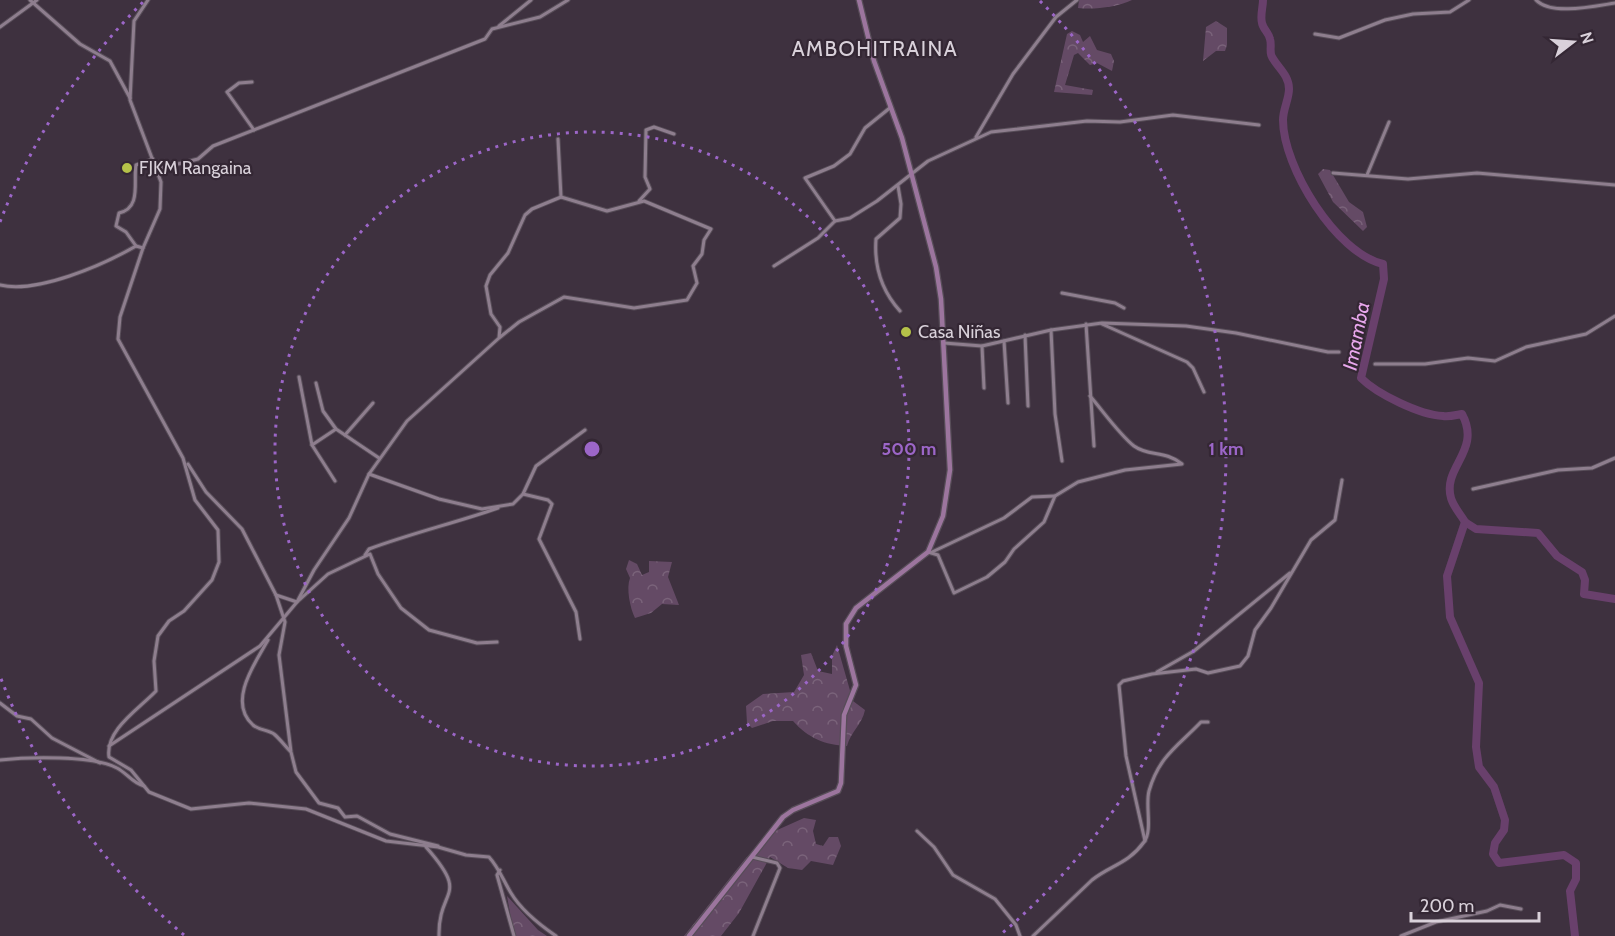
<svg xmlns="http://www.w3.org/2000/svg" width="1615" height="936" viewBox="0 0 1615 936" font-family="Cabin,sans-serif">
	<defs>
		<pattern id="forest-crowns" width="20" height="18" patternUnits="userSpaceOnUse" patternTransform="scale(1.5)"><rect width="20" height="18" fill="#644a65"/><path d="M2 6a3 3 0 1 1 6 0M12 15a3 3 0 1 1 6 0" fill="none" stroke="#7a637a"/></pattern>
	</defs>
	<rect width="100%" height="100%" fill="#3e313f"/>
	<g fill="url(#forest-crowns)">
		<path d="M1132 0C1117 7 1094 10 1078 8L1079 0Z"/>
		<polygon points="1216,21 1227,28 1227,45 1225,51 1216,51 1203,61 1206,27"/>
		<polygon points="1072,31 1080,35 1083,42 1090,36 1097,50 1111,54 1114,61 1112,71 1097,63 1090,65 1078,53 1074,55 1065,85 1093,90 1092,95 1054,92 1067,34"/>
		<polygon points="1323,169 1330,170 1349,202 1363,212 1367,227 1363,231 1333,202 1318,174"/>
		<path d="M629 560 637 564 642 575 649 572V561L672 562 668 577 679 605 662 604 651 613 635 618C630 608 626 588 630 578L626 569Z"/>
		<path d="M837 645 853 701 865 710C862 725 851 731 847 746 825 745 808 738 793 721H773L752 728 747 723 746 706 763 694 794 692 804 675 801 655 811 653 818 671 832 674V656Z"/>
		<polygon points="804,818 816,820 813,831 816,844 823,846 829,837 838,837 841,846 833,865 811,861 802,870 788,868 770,857 739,913 721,936 684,936 745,859 775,831"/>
		<polygon points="507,896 538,930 547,936 514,936"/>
	</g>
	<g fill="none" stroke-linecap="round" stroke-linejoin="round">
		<g stroke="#69406c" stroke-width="8">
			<path d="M1263 0C1263 7 1260 16 1262 23 1263 29 1269 33 1270 39 1272 45 1269 52 1272 57 1278 68 1289 75 1289 89 1289 99 1283 109 1283 120 1283 167 1336 253 1383 264L1384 279 1361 378C1377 394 1420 415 1443 416 1449 417 1456 415 1462 414 1482 451 1442 467 1451 498 1453 506 1461 515 1465 522L1447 576 1450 617 1479 683 1476 747 1479 767 1494 787 1505 820 1504 830 1495 843 1493 854 1499 863 1564 855 1576 863V879L1570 891 1575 936"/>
			<polyline points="1465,522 1476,529 1538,533 1557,556 1582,572 1585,580 1584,594 1615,599"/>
		</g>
		<g stroke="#574d58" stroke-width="5">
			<g id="street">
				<polyline points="30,0 80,44 110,61 130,98"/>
				<path d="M148 0 134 21 130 100 161 182 160 209 143 248 120 317 118 339 183 458 195 500 218 530 219 562 212 580 184 611 169 621 158 636 154 661 156 691C139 709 105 730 109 757L131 770 149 792 191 809 249 803 306 809 386 841 438 847 466 855 489 857C499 868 503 880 511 893 521 910 540 925 556 936"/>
				<path d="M1536 0C1551 16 1595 6 1615 3"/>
				<polyline points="499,26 531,0"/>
				<polyline points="0,27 37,0"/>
				<polyline points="1315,34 1339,38 1385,20 1413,14 1450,12 1469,0"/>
				<polyline points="252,82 239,83 227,92 254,130"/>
				<polyline points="976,137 1013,74 1056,17 1077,0"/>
				<polyline points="558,139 561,197"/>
				<polyline points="158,169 198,159 213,146 485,39 492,29 540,17 568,0"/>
				<polyline points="1333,173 1408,179 1477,173 1615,185"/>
				<polyline points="1367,175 1389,122"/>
				<path d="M898 186 901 204 900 218 876 239C874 266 881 290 900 311"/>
				<polyline points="639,201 650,189 645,177 646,130 654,127 674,134"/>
				<polyline points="835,221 805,178 834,166 850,154 865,128 891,107"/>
				<path d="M136 246 126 232 116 226 119 213C142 208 133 181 136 165L153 159"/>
				<polyline points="774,266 818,238 835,221 850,218 877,201 928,161 991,132 1087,121 1120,122 1173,115 1259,125"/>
				<path d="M0 285C37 294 103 265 136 246L143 248"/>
				<polyline points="1062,293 1115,303 1124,308"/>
				<polyline points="1086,324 1094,446"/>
				<polyline points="1102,324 1187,362 1193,368 1204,392"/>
				<polyline points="1051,330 1055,414 1062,461"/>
				<polyline points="1025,335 1028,406"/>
				<polyline points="1004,341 1008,403"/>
				<polyline points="944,343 982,346 1051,330 1102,323 1186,326 1236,333 1328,352 1339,352"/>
				<polyline points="982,346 984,388"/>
				<polyline points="1375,364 1425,364 1468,358 1495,361 1526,347 1586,334 1615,316"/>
				<polyline points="299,377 312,445 336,429"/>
				<polyline points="316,383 323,411 336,429 379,458"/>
				<polyline points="345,435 373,403"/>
				<polyline points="312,445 335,481"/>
				<polyline points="188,464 206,492 242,529 276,595 285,622 279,655 291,752 296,772 319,803 338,808 345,817 357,816 390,834 438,846"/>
				<polyline points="369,474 439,499 482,509 513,504 523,494 536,466 585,430"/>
				<polyline points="1473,489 1558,470 1592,468 1615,458"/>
				<polyline points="523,494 548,500 552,504 539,539 576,612 580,639"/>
				<path d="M928 552 938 555 954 593 987 577 1005 562 1014 549 1044 522 1055 496 1078 482 1125 470 1182 464C1165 450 1149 457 1134 446 1119 434 1103 411 1090 396"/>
				<polyline points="932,552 1004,518 1032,497 1055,496"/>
				<path d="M365 555 369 549C412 533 455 523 498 508"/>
				<polyline points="276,595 297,602 328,574 370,554 378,574 401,608 429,630 477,643 497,642"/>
				<path d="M268 640C255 663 227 702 253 725 259 730 268 730 274 734 280 739 285 746 290 751"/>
				<polyline points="1157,672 1194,651 1290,573"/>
				<polyline points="0,703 17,716 31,719 52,738 100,763"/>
				<polyline points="109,746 260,646 297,602 314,570 349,518 369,474 407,421 499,338 500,327 491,314 486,286 490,275 508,253 525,215 532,209 561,197 607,211 644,201 711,229 704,240 702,254 693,266 697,283 687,300 634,308 564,297 519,322 499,338"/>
				<path d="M0 760C27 757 93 755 117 768 127 773 132 783 144 786"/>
				<polyline points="917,831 934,847 953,875 995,899 1016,925 1020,936"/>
				<polyline points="1145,841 1126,756 1119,685 1123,681 1152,674 1196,669 1208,673 1240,666 1248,656 1255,630 1271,608 1311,540 1335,520 1342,480"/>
				<path d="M426 847C471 898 438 887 439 936"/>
				<polyline points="752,857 777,863 780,868 753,936"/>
				<polyline points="500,870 497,875 514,936"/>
				<path d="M1033 936 1092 880C1111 865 1128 864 1144 842 1153 830 1145 806 1149 791 1159 756 1178 746 1201 722H1208"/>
				<polyline points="1401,936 1436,922 1487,911 1500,905 1521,909"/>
			</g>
		</g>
		<g stroke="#574d58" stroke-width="7">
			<polyline id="secondary" points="689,936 783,817 793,810 838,791 841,783 844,715 856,685 846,646 846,624 856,608 928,552 943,516 950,470 941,299 936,267 902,138 874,61 859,0"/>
		</g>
		<use href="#street" stroke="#8e7e8e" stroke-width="3"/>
		<use href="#secondary" stroke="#9c759e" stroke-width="4.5"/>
	</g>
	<g fill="none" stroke="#9c66c8" stroke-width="3" stroke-dasharray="3 6">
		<circle cx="592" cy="449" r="317"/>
		<path d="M184 935A634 634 0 0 1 0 676M0 222A634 634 0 0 1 144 1M1040 1A634 634 0 0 1 1000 935"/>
	</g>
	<g fill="#b5c249" stroke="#342734" stroke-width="2">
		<circle cx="127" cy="168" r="6"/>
		<circle cx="906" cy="332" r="6"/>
	</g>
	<g text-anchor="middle" stroke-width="4.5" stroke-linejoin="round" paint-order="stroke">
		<g font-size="18" fill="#d9d1da" stroke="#342734" text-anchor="start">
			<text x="139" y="174">FJKM Rangaina</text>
			<text x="918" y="338">Casa Niñas</text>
		</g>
		<g font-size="20" font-style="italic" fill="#e8a7ec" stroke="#342734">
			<text transform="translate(1356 336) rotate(-79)" y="7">Imamba</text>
		</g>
		<g font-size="21" letter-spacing="1.5" fill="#d9d1da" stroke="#342734">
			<text x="875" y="56">AMBOHITRAINA</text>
		</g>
	</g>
	<circle cx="592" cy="449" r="9" fill="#9c66c8" stroke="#342734" stroke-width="3"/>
	<g font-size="18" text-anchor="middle" font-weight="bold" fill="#9c66c8" stroke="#342734" stroke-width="4.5" stroke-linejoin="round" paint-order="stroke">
		<text x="909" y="455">500 m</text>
		<text x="1226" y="455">1 km</text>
	</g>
	<g transform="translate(1573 42) rotate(73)" stroke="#342734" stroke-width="4.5" paint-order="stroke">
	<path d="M0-4.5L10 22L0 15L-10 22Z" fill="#d9d1da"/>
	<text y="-9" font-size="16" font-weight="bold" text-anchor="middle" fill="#d9d1da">N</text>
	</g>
	<path d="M1411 912v9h128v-9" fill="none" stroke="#d9d1da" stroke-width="3"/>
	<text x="1420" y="912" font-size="18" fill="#d9d1da" stroke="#342734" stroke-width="4.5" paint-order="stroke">200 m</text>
</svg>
